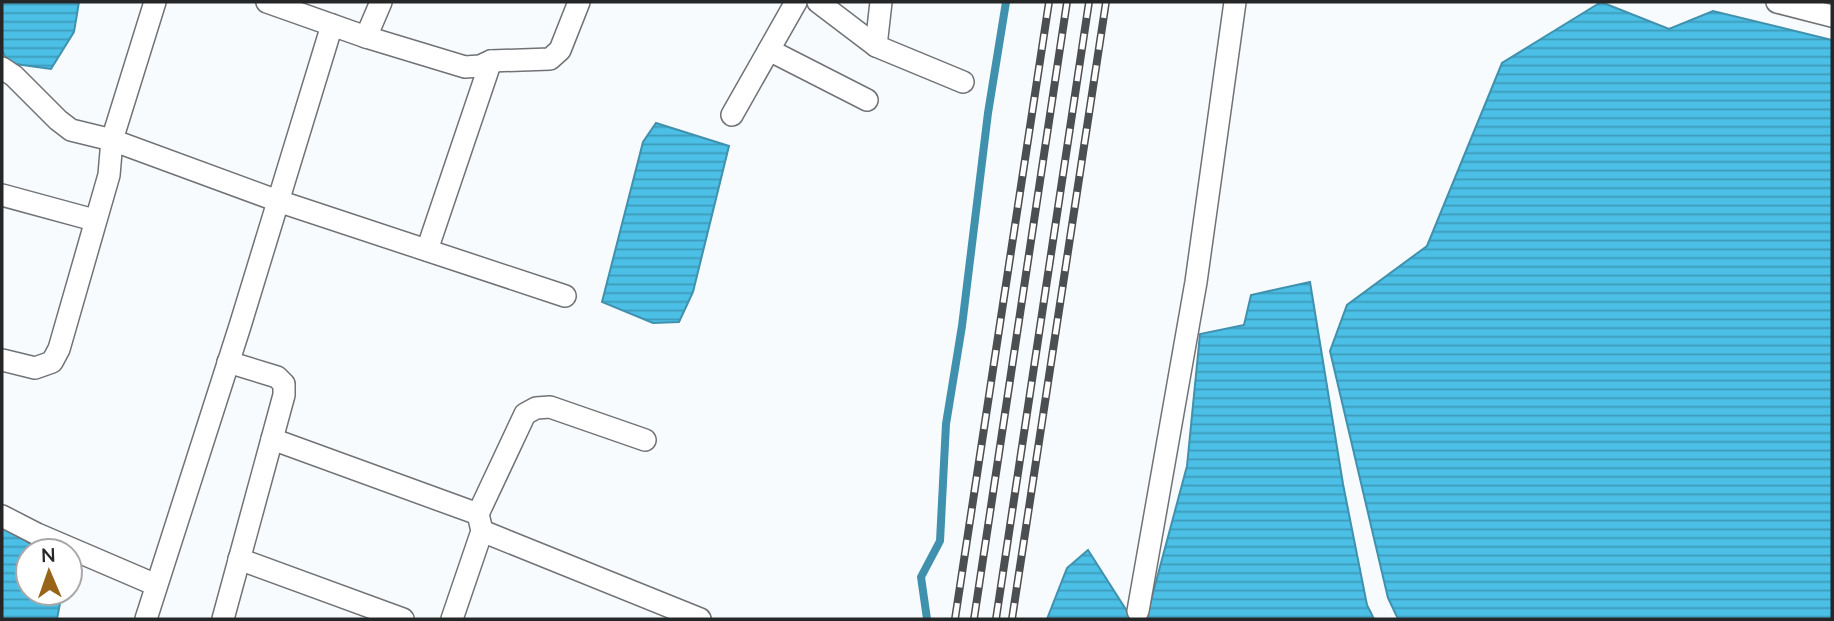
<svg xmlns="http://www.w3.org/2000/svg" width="1834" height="621" viewBox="0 0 1834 621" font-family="Lato,sans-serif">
	<defs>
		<pattern id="water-rules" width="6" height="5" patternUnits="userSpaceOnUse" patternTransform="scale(1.75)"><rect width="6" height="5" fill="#4bbfe6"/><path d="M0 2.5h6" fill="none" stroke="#3e9bba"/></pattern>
	</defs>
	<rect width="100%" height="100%" fill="#f8fbfe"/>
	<g fill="url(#water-rules)" stroke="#4091ad" stroke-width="2">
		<polygon points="2,2 79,2 74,32 51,69 8,63 2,50"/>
		<polygon points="1601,2 1669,29 1713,11 1832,40 1832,619 1398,619 1388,598 1330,351 1347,305 1427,246 1502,63"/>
		<polygon points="656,123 729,146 693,292 679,322 653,323 602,302 643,142"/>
		<polygon points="1310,282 1343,484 1367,605 1374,619 1146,619 1187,466 1200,334 1244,325 1251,295"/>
		<polygon points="2,525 41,551 28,551 28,593 62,593 57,619 2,619"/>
		<polygon points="1088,550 1132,619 1047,619 1067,568"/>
	</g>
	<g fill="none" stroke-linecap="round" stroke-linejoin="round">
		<polyline stroke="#4091ad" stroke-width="8" points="927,619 921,577 940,541 946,424 962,326 988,113 1006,2"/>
		<g stroke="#707275" stroke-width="24">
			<g id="street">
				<polyline points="267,2 366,37 465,67 480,66 491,61 550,59 560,50 579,2"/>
				<polyline points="818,2 876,46 963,82"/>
				<polyline points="1777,2 1832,16"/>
				<polyline points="366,37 381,2"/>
				<polyline points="876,46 881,2"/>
				<polyline points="769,50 867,100"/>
				<polyline points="2,68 14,76 58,120 71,130 112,140 278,201 565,296"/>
				<polyline points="732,115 796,2"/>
				<polyline points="2,195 94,220"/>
				<polyline points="427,250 491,61"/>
				<polyline points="2,360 35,368 52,362 59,349 109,175 112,140 155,2"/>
				<polyline points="272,439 478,514 482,531 452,619"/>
				<polyline points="478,514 525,414 536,408 550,407 645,440"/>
				<polyline points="2,516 37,534 156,585"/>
				<polyline points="482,531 700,619"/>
				<polyline points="239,559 403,619"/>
				<polyline points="1138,611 1196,282 1235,2"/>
				<polyline points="146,619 240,326 332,25"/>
				<polyline points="223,619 284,395 284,384 277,377 228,362"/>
			</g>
		</g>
		<use href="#street" stroke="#fff" stroke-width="21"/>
		<g stroke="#4d4e50" stroke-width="8">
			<g id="rail">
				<polyline points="955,619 1049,2"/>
				<polyline points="974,619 1067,2"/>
				<polyline points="996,619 1089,2"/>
				<polyline points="1012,619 1106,2"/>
			</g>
		</g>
		<use href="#rail" stroke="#fff" stroke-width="5" stroke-dasharray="16" stroke-linecap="butt"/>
	</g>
	<rect width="1834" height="621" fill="none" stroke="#252627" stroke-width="7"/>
	<g transform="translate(49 572) rotate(358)"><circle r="33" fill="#ffffff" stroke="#a8a8a9" stroke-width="2"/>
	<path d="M0-5L12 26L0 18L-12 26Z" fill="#986419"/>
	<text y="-10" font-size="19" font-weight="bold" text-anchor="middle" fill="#252627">N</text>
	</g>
</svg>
